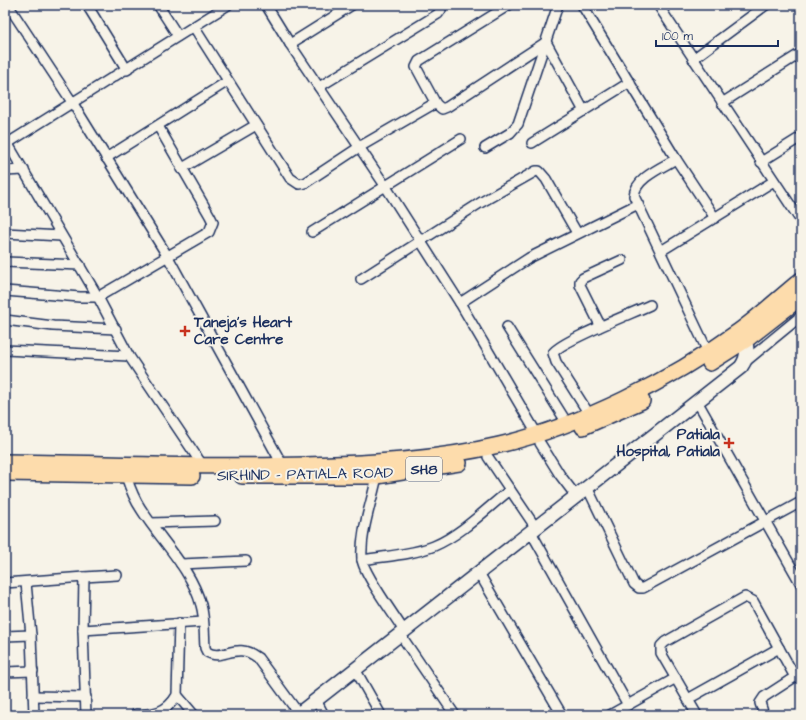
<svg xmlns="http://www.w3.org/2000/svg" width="806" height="720" viewBox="0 0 806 720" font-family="'Architects Daughter',sans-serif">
	<rect width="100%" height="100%" fill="#f7f3e8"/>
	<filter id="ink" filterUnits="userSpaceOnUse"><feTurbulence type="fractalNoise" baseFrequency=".025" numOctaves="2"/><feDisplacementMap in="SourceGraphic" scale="8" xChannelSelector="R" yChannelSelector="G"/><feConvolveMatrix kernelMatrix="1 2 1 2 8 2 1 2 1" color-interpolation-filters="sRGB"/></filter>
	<g filter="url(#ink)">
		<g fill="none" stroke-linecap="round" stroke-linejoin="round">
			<g stroke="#1b2f5e" stroke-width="12">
				<g id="street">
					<polyline points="8,5 72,102 168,257 283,466"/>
					<polyline points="87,5 127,70"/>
					<polyline points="158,5 178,36"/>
					<polyline points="266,5 290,44 386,187 460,303 537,434"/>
					<polyline points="582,5 676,159 715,218"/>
					<polyline points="658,5 801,221"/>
					<polyline points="194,27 290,178 299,184 305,183 361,146 430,106 436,104 442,109 447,107 546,42 584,111"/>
					<polyline points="290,44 352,5"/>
					<polyline points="693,59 766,5"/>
					<polyline points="319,87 438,14 441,10 440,5"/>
					<polyline points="722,103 801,53"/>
					<polyline points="436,104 416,67 419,61 509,5"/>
					<polyline points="5,139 98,297 129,356 203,466"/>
					<polyline points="8,143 228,5"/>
					<polyline points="532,143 630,82"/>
					<polyline points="485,148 510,133 518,124 558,5"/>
					<polyline points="106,158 228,81"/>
					<path d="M676 159C663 167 635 178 634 196L708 352"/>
					<polyline points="761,162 801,137"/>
					<polyline points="181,169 256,125"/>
					<polyline points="5,171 24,170"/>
					<polyline points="312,232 461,139"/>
					<polyline points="5,233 61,236"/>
					<polyline points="661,251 774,181"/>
					<polyline points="5,262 80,265"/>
					<polyline points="361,279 480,203 536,171 539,171 546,179 577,233"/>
					<polyline points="5,291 80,297 98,297 209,232 213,222 210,216 158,126"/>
					<polyline points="460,303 529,258 638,204"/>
					<polyline points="5,320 53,326 116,329"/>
					<polyline points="507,327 567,423"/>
					<polyline points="599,327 599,323 580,285 580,281 583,278 622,260"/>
					<polyline points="5,350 129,356"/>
					<polyline points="745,362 801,316"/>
					<polyline points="697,401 801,584"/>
					<path d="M589 414 556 362 553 353C561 341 633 313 650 305"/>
					<polyline points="540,443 560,475 576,496"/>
					<polyline points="488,457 536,528"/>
					<path d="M378 471C373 500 360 530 362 559 363 573 395 616 404 631"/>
					<path d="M126 476C130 488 134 499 141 509 161 541 191 568 201 605 205 618 204 634 205 648L207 652C223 662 236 640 258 658L299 714"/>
					<polyline points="587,487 634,584 639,588 643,588 801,502"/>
					<polyline points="151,523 215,521"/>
					<polyline points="531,532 628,705"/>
					<path d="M362 560C385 556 412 555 434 546 462 534 486 509 510 490"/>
					<polyline points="181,564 246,561"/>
					<polyline points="479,573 562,715"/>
					<polyline points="5,583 84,577"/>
					<polyline points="26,583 31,635 34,715"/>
					<polyline points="83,630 203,622"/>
					<polyline points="400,634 455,715"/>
					<polyline points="5,636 31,635"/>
					<polyline points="355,669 381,715"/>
					<polyline points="5,672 33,671"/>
					<polyline points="177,695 194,715"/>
					<polyline points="33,696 86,697"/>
					<polyline points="688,699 779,648"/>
					<polyline points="316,700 324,715"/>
					<path d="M136 714C154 715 167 712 177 695L179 623"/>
					<polyline points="86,715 83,630 84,577 117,575"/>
					<polyline points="610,715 676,678"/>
					<polyline points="697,715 661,653 661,646 665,642 745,597 753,601 795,677"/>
					<polyline points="764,715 760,703 764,697 801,673"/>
				</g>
			</g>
			<g stroke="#1b2f5e" stroke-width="16">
				<path id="secondary" d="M297 715 741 367C749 356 748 344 742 333"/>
			</g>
			<g stroke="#1b2f5e" stroke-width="18">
				<g id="primary">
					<polyline points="710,363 746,340 801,297"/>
					<polyline points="583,427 642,401"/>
					<path d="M5 462C105 463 205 468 306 465 371 463 435 460 499 445 581 426 671 380 739 331 760 316 780 297 801 280"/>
					<polyline points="5,473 192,476"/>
					<polyline points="242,476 377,476 459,463"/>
				</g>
			</g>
			<use href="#street" stroke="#f7f3e8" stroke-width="9"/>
			<use href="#secondary" stroke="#f7f3e8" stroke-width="13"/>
			<use href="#primary" stroke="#fddcac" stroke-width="15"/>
		</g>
	</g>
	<g fill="#c8321e" stroke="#f7f3e8" stroke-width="1.5">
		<path d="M183 325h4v4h4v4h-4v4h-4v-4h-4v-4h4z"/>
		<path d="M727 437h4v4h4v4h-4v4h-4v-4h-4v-4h4z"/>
	</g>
	<g text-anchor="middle" stroke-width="4" stroke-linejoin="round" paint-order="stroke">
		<rect fill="#f7f3e8" stroke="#5d6a87" stroke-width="1" x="406" y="457" width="36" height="24" rx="3"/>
		<g font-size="14" font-weight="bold" fill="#1b2f5e">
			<text x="424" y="474">SH8</text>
		</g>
		<g font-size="15" font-weight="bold" fill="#1b2f5e" stroke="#f7f3e8" text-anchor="start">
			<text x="194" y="327">Taneja's Heart<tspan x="194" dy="17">Care Centre</tspan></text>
			<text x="720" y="439" text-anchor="end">Patiala<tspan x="720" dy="17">Hospital, Patiala</tspan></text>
		</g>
		<g font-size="15" fill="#1b2f5e" stroke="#f7f3e8">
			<text transform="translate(305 474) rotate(-1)" y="5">SIRHIND - PATIALA ROAD</text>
		</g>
	</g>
	<rect width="806" height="720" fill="none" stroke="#f7f3e8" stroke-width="20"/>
	<rect x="10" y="10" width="786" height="700" fill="none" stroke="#1b2f5e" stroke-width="1.5" filter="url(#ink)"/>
	<path d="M656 40v6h122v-6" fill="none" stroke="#1b2f5e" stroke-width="2"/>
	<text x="662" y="40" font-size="12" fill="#1b2f5e" stroke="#f7f3e8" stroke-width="3" paint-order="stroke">100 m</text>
</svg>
